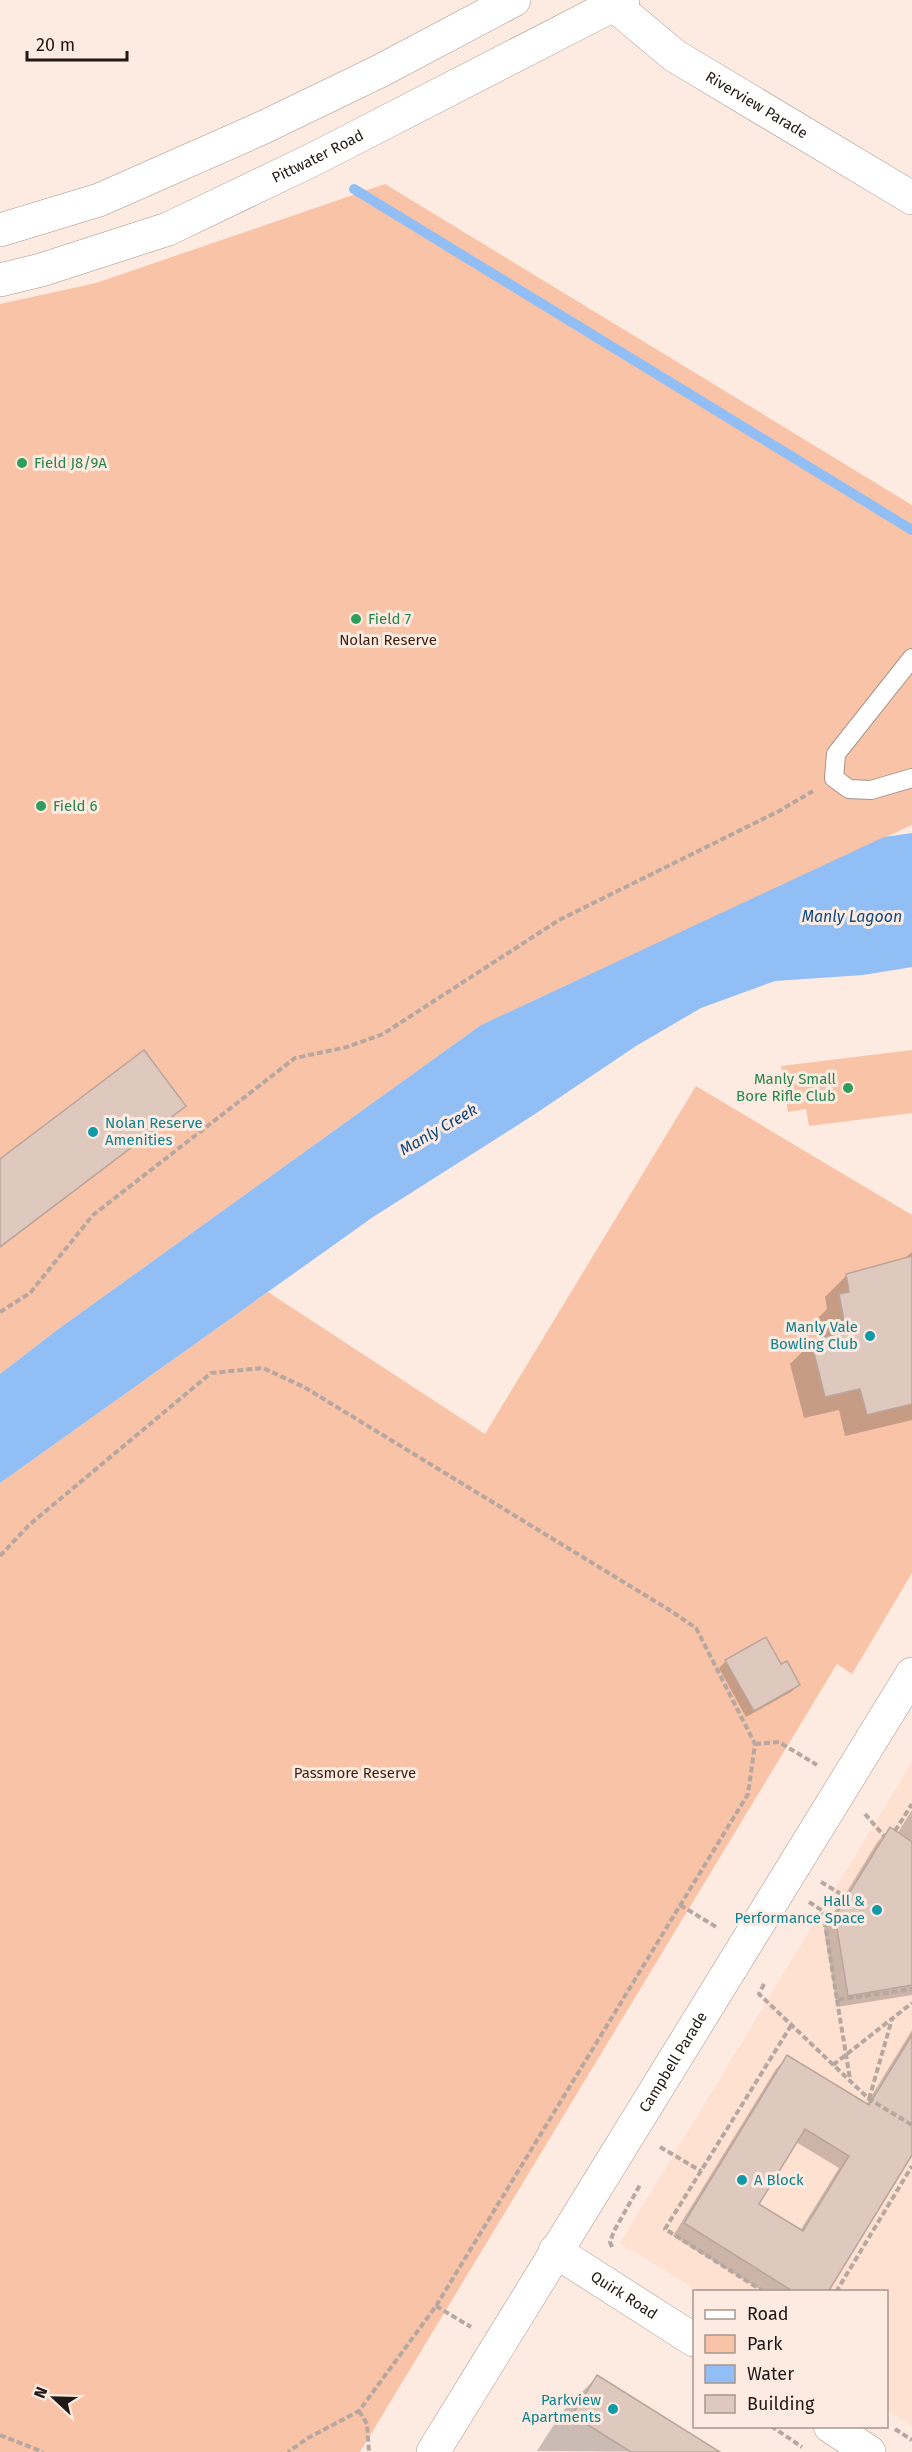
<svg xmlns="http://www.w3.org/2000/svg" width="912" height="2452" viewBox="0 0 912 2452" font-family="'Fira Sans',sans-serif">
	<rect width="100%" height="100%" fill="#fdebe2"/>
	<polygon fill="#ffe1d2" points="912,1762 912,2426 887,2410 886,2292 698,2291 620,2243"/>
	<g fill="#f9c3a7">
		<polygon points="385,184 912,505 912,825 481,1025 57,1330 0,1374 0,304 96,283"/>
		<polygon points="912,1050 912,1113 809,1126 806,1109 788,1112 781,1066"/>
		<polygon points="696,1086 912,1215 912,1573 852,1674 837,1664 360,2452 0,2452 0,1483 268,1292 485,1434"/>
	</g>
	<polygon fill="#91bef4" points="912,833 912,967 863,975 775,981 701,1008 636,1046 535,1114 373,1217 0,1483 0,1374 57,1330 481,1025 884,837"/>
	<g fill="#0003" fill-rule="evenodd">
		<polygon points="912,1252 912,1420 845,1436 839,1410 804,1418 790,1364 812,1342 822,1339 818,1318 827,1309 825,1297 847,1275 904,1259"/>
		<polygon points="726,1661 780,1666 798,1685 791,1692 746,1717 719,1668"/>
		<polygon points="912,1810 912,1995 837,2007 824,1929 878,1841 890,1829 897,1834"/>
		<path d="M912 2030V2152L827 2292H764L673 2236 776 2069 788 2057 866 2105ZM796 2142 839 2168 800 2231 757 2205Z"/>
		<polygon points="597,2377 717,2452 537,2451 562,2412"/>
	</g>
	<g fill="none" stroke-linecap="round" stroke-linejoin="round">
		<polyline stroke="#91bef4" stroke-width="10" points="354,189 912,530"/>
	</g>
	<g fill="#dfc9be" stroke="#baa59a" stroke-width="1.5" fill-rule="evenodd">
		<polygon points="144,1050 186,1106 0,1247 0,1159"/>
		<polygon points="912,1256 912,1404 867,1415 860,1389 825,1397 811,1341 846,1331 839,1294 849,1292 846,1274"/>
		<polygon points="766,1637 781,1664 787,1661 800,1685 754,1711 725,1660"/>
		<polygon points="890,1827 912,1842 912,1985 848,1996 835,1916"/>
		<path d="M912 2035V2155L828 2292H794L684 2223 787 2055 869 2105ZM805 2129 849 2156 803 2231 759 2204Z"/>
		<polygon points="597,2375 720,2452 631,2452 572,2415"/>
	</g>
	<g fill="none" stroke-linecap="round" stroke-linejoin="round">
		<g stroke="#a79389" stroke-width="20">
			<polyline id="service" points="912,658 836,754 834,778 849,789 871,790 912,778"/>
		</g>
		<g stroke="#a79389" stroke-width="34">
			<g id="minor">
				<path id="s1" d="M612 0 614 5 675 56 912 198"/>
				<path id="s2" d="M555 2251 694 2340"/>
				<polyline points="830,2426 869,2452"/>
				<path id="s3" d="M433 2452 912 1674"/>
			</g>
		</g>
		<g stroke="#a79389" stroke-width="34">
			<g id="primary">
				<polyline points="0,230 99,200 262,128 380,71 514,0"/>
				<path id="s4" d="M0 280 41 270 168 229 316 158 623 0"/>
			</g>
		</g>
		<g stroke="#b6a7a0" stroke-width="4" stroke-dasharray="6 3" stroke-linecap="butt">
			<polyline points="0,1312 30,1293 93,1215 295,1058 347,1047 383,1034 559,920 779,811 813,791"/>
			<polyline points="0,1556 29,1525 211,1373 263,1368 304,1387 671,1611 696,1628 755,1744 748,1794 436,2306 359,2411 308,2438 288,2452"/>
			<polyline points="755,1744 779,1742 817,1765"/>
			<polyline points="865,1814 884,1836"/>
			<polyline points="895,1831 912,1804"/>
			<polyline points="821,1882 846,1897"/>
			<polyline points="809,1902 823,1911 837,2000 912,1989"/>
			<polyline points="680,1905 718,1928"/>
			<polyline points="764,1984 759,1994 869,2099 912,2125"/>
			<polyline points="837,2000 850,2079"/>
			<polyline points="833,2065 912,2003"/>
			<polyline points="869,2099 892,2019"/>
			<polyline points="660,2147 701,2171"/>
			<polyline points="612,2247 610,2242 614,2231 640,2185"/>
			<polyline points="764,2292 665,2229 792,2024"/>
			<polyline points="836,2292 912,2166"/>
			<polyline points="436,2306 471,2327"/>
			<polyline points="359,2411 367,2424 369,2452"/>
			<polyline points="771,2426 802,2447"/>
			<polyline points="895,2429 912,2440"/>
			<polyline points="0,2435 43,2452"/>
		</g>
		<use href="#service" stroke="#fff" stroke-width="18"/>
		<use href="#minor" stroke="#fff" stroke-width="33"/>
		<use href="#primary" stroke="#fff" stroke-width="33"/>
	</g>
	<g fill="#2e9e5b" stroke="#fdebe2" stroke-width="2">
		<circle cx="22" cy="463" r="6"/>
		<circle cx="356" cy="619" r="6"/>
		<circle cx="41" cy="806" r="6"/>
		<circle cx="848" cy="1088" r="6"/>
	</g>
	<g fill="#0f9aa8" stroke="#fdebe2" stroke-width="2">
		<circle cx="93" cy="1132" r="6"/>
		<circle cx="870" cy="1336" r="6"/>
		<circle cx="877" cy="1910" r="6"/>
		<circle cx="742" cy="2180" r="6"/>
		<circle cx="613" cy="2409" r="6"/>
	</g>
	<g text-anchor="middle" stroke-width="6" stroke-linejoin="round" paint-order="stroke">
		<g font-size="15" fill="#211915" stroke="#fdebe2">
			<text dy="5" stroke="none"><textPath href="#s1" startOffset="180">Riverview Parade</textPath></text>
			<text dy="5" stroke="none"><textPath href="#s4" startOffset="342">Pittwater Road</textPath></text>
			<text dy="5" stroke="none"><textPath href="#s3" startOffset="458">Campbell Parade</textPath></text>
			<text dy="5" stroke="none"><textPath href="#s2" startOffset="82">Quirk Road</textPath></text>
		</g>
		<g font-size="15" fill="#27864d" stroke="#fdebe2" text-anchor="start">
			<text x="34" y="468">Field J8/9A</text>
			<text x="368" y="624">Field 7</text>
			<text x="53" y="811">Field 6</text>
			<text x="836" y="1084" text-anchor="end">Manly Small<tspan x="836" dy="17">Bore Rifle Club</tspan></text>
		</g>
		<g font-size="15" fill="#401f0d" stroke="#fdebe2">
			<text x="388" y="645">Nolan Reserve</text>
			<text x="355" y="1778">Passmore Reserve</text>
		</g>
		<g font-size="15" fill="#0d838f" stroke="#fdebe2" text-anchor="end">
			<text x="105" y="1128" text-anchor="start">Nolan Reserve<tspan x="105" dy="17">Amenities</tspan></text>
			<text x="858" y="1332">Manly Vale<tspan x="858" dy="17">Bowling Club</tspan></text>
			<text x="865" y="1906">Hall &amp;<tspan x="865" dy="17">Performance Space</tspan></text>
			<text x="754" y="2185" text-anchor="start">A Block</text>
			<text x="601" y="2405">Parkview<tspan x="601" dy="17">Apartments</tspan></text>
		</g>
		<g font-size="16" font-style="italic" fill="#0c4883" stroke="#fdebe2">
			<text x="852" y="922">Manly Lagoon</text>
			<text transform="translate(438 1129) rotate(-30)" y="6">Manly Creek</text>
		</g>
	</g>
	<rect x="693" y="2290" width="195" height="138" fill="#fdebe2" stroke="#a59790" stroke-width="1.5"/>
	<rect x="705" y="2310" width="30" height="9" fill="#ffffff" stroke="#a59790" stroke-width="1.5"/>
	<text x="747" y="2320" font-size="18" fill="#211915">Road</text>
	<rect x="705" y="2335" width="30" height="18" fill="#f9c3a7" stroke="#a59790" stroke-width="1.5"/>
	<text x="747" y="2350" font-size="18" fill="#211915">Park</text>
	<rect x="705" y="2365" width="30" height="18" fill="#91bef4" stroke="#a59790" stroke-width="1.5"/>
	<text x="747" y="2380" font-size="18" fill="#211915">Water</text>
	<rect x="705" y="2395" width="30" height="18" fill="#dfc9be" stroke="#a59790" stroke-width="1.5"/>
	<text x="747" y="2410" font-size="18" fill="#211915">Building</text>
	<g transform="translate(54 2398) rotate(292)" stroke="#fdebe2" stroke-width="4.5" paint-order="stroke">
	<path d="M0-4.5L10 22L0 15L-10 22Z" fill="#211915"/>
	<text y="-9" font-size="16" font-weight="bold" text-anchor="middle" fill="#211915">N</text>
	</g>
	<path d="M27 51v9h100v-9" fill="none" stroke="#211915" stroke-width="3"/>
	<text x="36" y="51" font-size="18" fill="#211915" stroke="#fdebe2" stroke-width="4.5" paint-order="stroke">20 m</text>
</svg>
